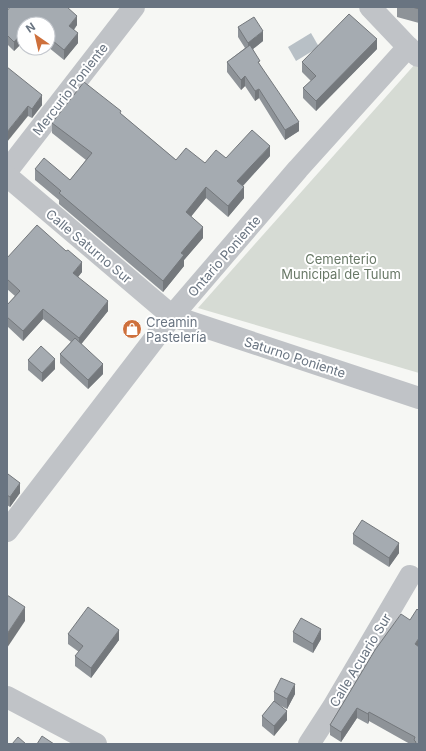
<svg xmlns="http://www.w3.org/2000/svg" width="426" height="751" viewBox="0 0 426 751" font-family="Inter,sans-serif">
	<rect width="100%" height="100%" fill="#f6f7f4"/>
	<polygon fill="#d6dbd4" points="416,63 419,64 419,373 198,308"/>
	<polygon fill="#b8c0c6" points="311,33 319,47 296,61 288,47"/>
	<g fill="none" stroke-linecap="round" stroke-linejoin="round">
		<g stroke="#c0c3c7" stroke-width="22">
			<polyline points="370,7 408,47 418,56"/>
			<polyline points="7,171 134,7"/>
			<polyline points="7,176 172,316 419,398"/>
			<polyline points="7,531 172,316 298,169 408,47"/>
			<polyline points="7,697 96,744"/>
			<polyline points="309,744 333,707 410,576"/>
		</g>
	</g>
	<g fill="#8e9398">
		<polygon points="397,7 419,7 419,23 397,17"/>
		<polygon points="7,11 77,25 74,30 78,43 64,60 48,47 48,24 24,24 24,41 14,51 7,44"/>
		<polygon points="238,27 263,41 253,49 260,65 299,131 285,140 259,98 255,101 245,86 241,90 227,72 227,62 245,48 238,37"/>
		<polygon points="377,49 316,111 303,98 303,88 311,81 302,72 302,62"/>
		<polygon points="7,67 42,105 32,118 28,116"/>
		<polygon points="121,114 176,160 205,163 226,158 270,156 243,186 244,198 228,217 206,198 191,216 203,238 184,260 184,266 163,292 59,204 59,200 35,180 35,169 70,180 86,160 52,133 52,123"/>
		<polygon points="7,258 82,272 78,277 108,311 81,344 103,374 88,389 60,363 60,354 71,342 43,319 23,341 7,326 7,305 15,296 7,289"/>
		<polygon points="28,360 55,369 42,382 28,370"/>
		<polygon points="7,474 20,493 10,507 7,505"/>
		<polygon points="353,534 399,553 389,567 353,544"/>
		<polygon points="293,632 321,639 313,653 293,642"/>
		<polygon points="68,634 119,640 91,678 75,666 75,656 79,652 68,644"/>
		<polygon points="375,650 419,744 410,744 369,721 368,724 357,718 341,742 330,735 330,725"/>
		<polygon points="274,692 295,694 287,709 279,705 287,720 274,736 262,726 262,716 274,702"/>
	</g>
	<g fill="#74787c">
		<polygon points="77,16 77,25 69,35 69,26"/>
		<polygon points="24,31 24,41 14,51 14,42"/>
		<polygon points="263,31 263,41 248,53 248,43"/>
		<polygon points="78,33 78,43 64,60 64,50"/>
		<polygon points="377,39 377,49 316,111 316,101"/>
		<polygon points="245,76 245,86 241,90 241,80"/>
		<polygon points="259,89 259,98 255,101 255,91"/>
		<polygon points="42,95 42,105 32,118 32,109"/>
		<polygon points="28,106 28,116 7,142 7,132"/>
		<polygon points="299,122 299,131 285,140 285,130"/>
		<polygon points="270,146 270,156 237,192 237,181"/>
		<polygon points="206,187 206,198 186,223 186,212"/>
		<polygon points="244,187 244,198 228,217 228,206"/>
		<polygon points="203,227 203,238 184,260 184,266 163,292 163,281 181,253"/>
		<polygon points="82,262 82,272 73,283 73,273"/>
		<polygon points="108,301 108,311 79,347 79,338"/>
		<polygon points="43,309 43,319 23,341 23,331"/>
		<polygon points="55,359 55,369 42,382 42,373"/>
		<polygon points="103,364 103,374 88,389 88,380"/>
		<polygon points="20,483 20,493 10,507 10,497"/>
		<polygon points="399,543 399,553 389,567 389,558"/>
		<polygon points="25,607 25,621 7,648 7,634"/>
		<polygon points="321,629 321,639 313,653 313,644"/>
		<polygon points="119,630 119,640 91,678 91,668"/>
		<polygon points="419,638 419,648 415,644"/>
		<polygon points="295,684 295,694 287,709 287,699"/>
		<polygon points="357,708 357,718 341,742 341,732"/>
		<polygon points="287,711 287,720 274,736 274,726"/>
		<polygon points="369,712 369,721 368,724 368,714"/>
	</g>
	<g fill="#a5abb1" stroke="#74787c">
		<polygon points="10,7 67,7 77,16 69,26 78,33 64,50 48,37 48,24 32,24 32,23 31,24 24,24 24,31 14,42 7,35 7,11"/>
		<polygon points="412,7 419,7 419,9"/>
		<polygon points="349,14 377,39 316,101 303,88 316,76 302,62"/>
		<polygon points="254,17 263,31 248,43 238,27"/>
		<polygon points="250,45 260,61 258,62 299,122 285,130 259,89 255,91 245,76 241,80 227,62"/>
		<polygon points="7,67 42,95 32,109 28,106 7,132"/>
		<polygon points="84,82 121,111 120,113 176,160 186,148 205,163 216,150 226,158 252,130 270,146 237,181 244,187 228,206 206,187 186,212 203,227 181,253 184,255 163,281 59,193 61,191 35,169 44,158 70,180 92,153 52,123"/>
		<polygon points="37,225 66,251 68,250 82,262 73,273 108,301 79,338 43,309 23,331 7,317 7,305 20,291 7,279 7,258"/>
		<polygon points="75,338 103,364 88,380 60,354"/>
		<polygon points="41,346 55,359 42,373 28,360"/>
		<polygon points="7,474 8,474 20,483 10,497 7,495"/>
		<polygon points="362,520 399,543 389,558 353,534"/>
		<polygon points="7,595 25,607 7,634"/>
		<polygon points="88,607 119,630 91,668 75,656 83,646 68,634"/>
		<polygon points="417,609 419,611 419,638 415,644 419,647 419,744 415,744 416,742 414,740 415,737 369,712 368,714 357,708 341,732 330,725 375,650 401,614 410,620"/>
		<polygon points="301,618 321,629 313,644 293,632"/>
		<polygon points="281,678 295,684 287,699 274,692"/>
		<polygon points="274,701 287,711 274,726 262,716"/>
		<polygon points="42,736 54,744 37,744"/>
		<polygon points="18,737 26,744 12,744"/>
	</g>
	<defs>
		<g id="shop-disc" transform="scale(1)"><circle r="9.5" fill="#ce703c" stroke="#fff"/><path d="M-5-2.5h2.3a2.7 3.5 0 0 1 5.4 0H5L5.5 6h-11ZM-1.5-2.5h3a1.5 2.3 0 0 0-3 0Z" fill="#fff"/></g>
	</defs>
	<g fill-rule="evenodd">
		<use href="#shop-disc" x="132" y="329"/>
	</g>
	<g text-anchor="middle" stroke-width="4" stroke-linejoin="round" paint-order="stroke">
		<g font-size="13" fill="#697481" stroke="#fff">
			<text transform="translate(70 89) rotate(-52)" y="5">Mercurio Poniente</text>
			<text transform="translate(89 246) rotate(40)" y="5">Calle Saturno Sur</text>
			<text transform="translate(224 256) rotate(-49)" y="5">Ontario Poniente</text>
			<text transform="translate(295 357) rotate(18)" y="5">Saturno Poniente</text>
			<text transform="translate(360 660) rotate(-59)" y="5">Calle Acuario Sur</text>
		</g>
		<g font-size="13" fill="#697967" stroke="#fff">
			<text x="341" y="264">Cementerio<tspan x="341" dy="15">Municipal de Tulum</tspan></text>
		</g>
		<g font-size="13" fill="#697481" stroke="#fff" text-anchor="start">
			<text x="146" y="327">Creamin<tspan x="146" dy="15">Pastelería</tspan></text>
		</g>
	</g>
	<rect width="426" height="751" fill="none" stroke="#697481" stroke-width="16"/>
	<g transform="translate(36 36) rotate(326)"><circle r="19" fill="#ffffff" stroke="#c3c7cd"/>
	<path d="M0-3L7 15L0 10L-7 15Z" fill="#ce703c"/>
	<text y="-6" font-size="11" font-weight="bold" text-anchor="middle" fill="#697481">N</text>
	</g>
</svg>
